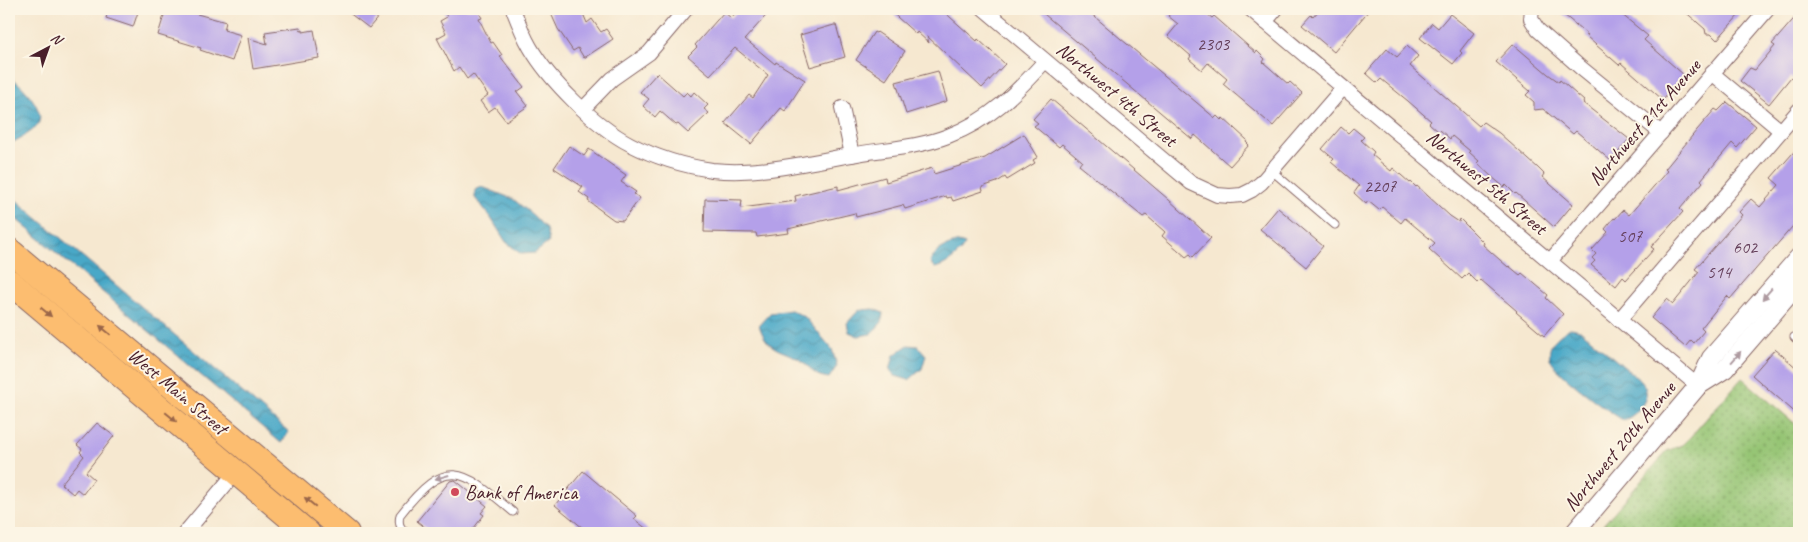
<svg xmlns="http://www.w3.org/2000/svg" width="1808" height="542" viewBox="0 0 1808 542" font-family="Caveat,sans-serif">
	<defs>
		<pattern id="green-dots" width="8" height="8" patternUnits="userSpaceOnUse" patternTransform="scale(1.25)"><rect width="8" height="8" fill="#96c574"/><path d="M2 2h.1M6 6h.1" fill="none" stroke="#7c9f5f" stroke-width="1.8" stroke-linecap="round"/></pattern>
		<pattern id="water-waves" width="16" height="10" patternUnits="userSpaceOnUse" patternTransform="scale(1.25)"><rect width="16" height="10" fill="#48a8c7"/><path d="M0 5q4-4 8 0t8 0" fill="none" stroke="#3e88a2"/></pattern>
	</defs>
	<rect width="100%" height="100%" fill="#fcf5e5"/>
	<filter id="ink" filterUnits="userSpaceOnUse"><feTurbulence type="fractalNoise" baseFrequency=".02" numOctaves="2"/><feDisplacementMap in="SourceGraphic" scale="10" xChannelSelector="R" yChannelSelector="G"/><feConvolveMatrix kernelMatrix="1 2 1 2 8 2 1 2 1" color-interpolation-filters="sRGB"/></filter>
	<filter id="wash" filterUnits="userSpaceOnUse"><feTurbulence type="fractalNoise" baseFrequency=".0096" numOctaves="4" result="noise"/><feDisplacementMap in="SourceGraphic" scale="20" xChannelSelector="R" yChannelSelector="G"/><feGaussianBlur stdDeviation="1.12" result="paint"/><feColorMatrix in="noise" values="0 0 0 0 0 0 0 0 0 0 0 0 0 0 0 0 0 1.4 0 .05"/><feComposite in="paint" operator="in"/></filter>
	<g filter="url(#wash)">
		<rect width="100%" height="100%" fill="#f6e8d0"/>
		<polygon fill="url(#green-dots)" stroke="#707250" points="1742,378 1799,427 1799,533 1596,533 1667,451 1684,444"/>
		<g fill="url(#water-waves)" stroke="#496479">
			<path d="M9 76C20 82 47 111 38 124 33 133 17 139 9 145Z"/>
			<polygon points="482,187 513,199 534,216 546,229 549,242 535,253 521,254 506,242 487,212 475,198 475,190"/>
			<polygon points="9,194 289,432 281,443 9,213"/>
			<path d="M959 242 965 244C960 255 947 265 935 268L930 263C935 249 946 246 959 242Z"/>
			<polygon points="874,309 883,313 882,322 871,334 858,336 849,332 847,323 859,310"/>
			<path d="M791 310 805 317 832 349 837 366 829 378C811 375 816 372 803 362 784 348 768 354 759 325L770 313Z"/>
			<path d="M1570 328 1580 330 1641 381C1643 384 1646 387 1646 391 1648 403 1633 418 1623 420 1609 412 1552 371 1550 358 1547 343 1559 336 1570 328Z"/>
			<polygon points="908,345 918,346 926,355 922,369 909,380 895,376 890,370 894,355"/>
		</g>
		<g id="blocks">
			<g fill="#b4a0e9">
				<polygon points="109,9 139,9 133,27 106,18"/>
				<polygon points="166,9 179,9 226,22 224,30 241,35 232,61 200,50 201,48 158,35"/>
				<polygon points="344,9 385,9 369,28"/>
				<polygon points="443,9 477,9 482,18 479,19 491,43 493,42 502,55 500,56 524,87 517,92 528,106 506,121 495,107 488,112 480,101 488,95 473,74 467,79 459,67 454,71 437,38 446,33 440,21 447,17"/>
				<polygon points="549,9 581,9 587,23 592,19 601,32 606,29 613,39 584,58 578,48 573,51 558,29"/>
				<polygon points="739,9 772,9 745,39 775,64 776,62 805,80 785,111 781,108 751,144 725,123 749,95 753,98 768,75 735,48 710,75 688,56 697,47 695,45 724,12 731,18"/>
				<polygon points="888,9 941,9 977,41 978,39 1005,64 982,88 927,36 929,43 917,32 916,34"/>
				<polygon points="1038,9 1082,9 1088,14 1089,12 1215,118 1217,116 1221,120 1223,118 1247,140 1246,142 1249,145 1230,166 1195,135 1192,139"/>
				<polygon points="1174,9 1201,9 1212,18 1214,16 1256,53 1257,51 1265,59 1263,62 1288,84 1290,82 1302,93 1273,126 1223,84 1227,79 1208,63 1202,70 1189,59 1191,56 1168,36 1178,24 1168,16"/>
				<polygon points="1320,9 1370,9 1334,52 1302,25 1311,15 1313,17"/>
				<polygon points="1557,9 1615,9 1648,36 1644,40 1684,75 1663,100 1621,63 1619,65 1596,45 1586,36 1588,35"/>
				<polygon points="1682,9 1731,9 1739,15 1717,40 1711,34 1706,34 1705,29"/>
				<polygon points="1799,13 1799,83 1791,77 1769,104 1740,81 1750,68 1755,70 1775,46 1772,44"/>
				<polygon points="1450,14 1474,33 1460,51 1462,53 1453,64 1420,38 1432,23 1438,28"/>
				<polygon points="834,25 836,25 845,57 810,67 800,35"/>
				<polygon points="300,27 301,31 303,30 303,32 314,30 319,58 253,69 248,38 267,44 265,32"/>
				<polygon points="874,32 876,33 877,32 905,51 886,80 856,60"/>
				<polygon points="1513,44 1548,74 1559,82 1560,80 1584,101 1583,103 1629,139 1611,161 1576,131 1573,134 1543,109 1534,110 1534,102 1526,95 1530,91 1496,62"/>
				<polygon points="1407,46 1418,56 1410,66 1479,126 1483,122 1499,133 1538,168 1544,174 1542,177 1573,204 1554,227 1516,193 1515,194 1506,185 1504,187 1492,177 1477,163 1479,161 1469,152 1470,151 1452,136 1450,139 1440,130 1439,132 1429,123 1431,121 1408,101 1381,79 1377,83 1366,73 1387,49 1397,57"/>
				<polygon points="938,71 947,101 906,114 896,82"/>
				<polygon points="657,73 683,96 687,92 691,96 694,92 708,105 704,109 709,113 688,133 678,124 676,125 660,111 655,117 643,106 649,99 640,92"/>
				<polygon points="1051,99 1168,199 1211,238 1193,257 1190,254 1186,257 1162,236 1165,232 1146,215 1143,217 1079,165 1082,161 1062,144 1059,147 1034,126 1038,123 1033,119"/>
				<polygon points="1727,102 1756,126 1737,148 1732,143 1701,180 1703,182 1680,209 1683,212 1651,247 1654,249 1626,280 1623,277 1616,286 1591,265 1595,261 1592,258 1596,254 1592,250 1608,232 1605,229 1614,218 1615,219 1623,210 1629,215 1667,171 1665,169 1697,130 1715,109 1718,111"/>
				<polygon points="1341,127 1348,133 1353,128 1364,137 1361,140 1374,152 1372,155 1391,171 1393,168 1410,183 1411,182 1416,187 1417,186 1450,216 1459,222 1460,219 1484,243 1483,245 1508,267 1509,266 1520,275 1522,273 1548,295 1546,298 1563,314 1544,336 1516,312 1517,311 1481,280 1478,283 1468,273 1462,279 1429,249 1435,243 1405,218 1401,223 1382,207 1379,210 1368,201 1366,204 1354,193 1359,186 1331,162 1334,159 1322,149"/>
				<polygon points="1024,134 1038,157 1033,160 1035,163 1007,180 1005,177 997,182 982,187 983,191 953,201 951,197 947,198 946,196 905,209 903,205 899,206 856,217 855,213 788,229 789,233 757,237 756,233 704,232 705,199 742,200 741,208 796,201 795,196 838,186 838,190 885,177 886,182 932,168 934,174 985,158"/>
				<polygon points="569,146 584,156 589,149 626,175 621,182 636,192 634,194 640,198 623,221 614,220 588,201 589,199 579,192 583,187 554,168"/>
				<polygon points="1799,146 1799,219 1730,299 1727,296 1701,328 1704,331 1694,343 1691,340 1685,347 1651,318 1667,299 1673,304 1699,272 1695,269 1742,215 1739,212 1751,199 1760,207 1779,185 1771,178"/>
				<polygon points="1278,208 1323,246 1306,267 1260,229"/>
				<polygon points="1775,349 1799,370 1799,416 1752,375"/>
				<polygon points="97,423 114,436 86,472 94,479 83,494 77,489 73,494 61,484 84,456 80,452 82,449 77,445"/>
				<polygon points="583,471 637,516 634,519 652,533 589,533 555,505"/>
				<polygon points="455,480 487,506 481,513 484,515 470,533 432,533 417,521 450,481"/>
			</g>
		</g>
	</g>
	<g filter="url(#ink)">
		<use href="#blocks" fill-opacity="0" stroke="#866565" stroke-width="1"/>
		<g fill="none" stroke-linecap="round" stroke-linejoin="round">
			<g stroke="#866565" stroke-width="9">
				<g id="service">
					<polyline points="1272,171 1335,225"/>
					<polyline points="1794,337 1799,342"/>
					<path d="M406 533C400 527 398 524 400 515 447 455 462 469 513 512"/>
				</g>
			</g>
			<g stroke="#866565" stroke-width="16">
				<g id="minor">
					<path d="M513 9C518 22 523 35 530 47 549 80 595 126 630 144 655 157 684 166 712 170 759 175 806 163 851 155 883 149 917 148 948 136 990 120 1016 93 1045 61"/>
					<polyline points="984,9 1191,183 1217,195 1230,196 1242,195 1252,190 1261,183 1343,88"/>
					<polyline points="1250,9 1698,386"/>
					<polyline points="1532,9 1531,19 1538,30 1581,68 1661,133"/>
					<polyline points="1265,22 1276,9"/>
					<polyline points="1712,73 1781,131"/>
					<polyline points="842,108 852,155"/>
					<polyline points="583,109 612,79 649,53 686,9"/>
					<polyline points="1550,261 1768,9"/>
					<polyline points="1619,320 1799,110"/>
					<polyline points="185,533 236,472"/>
				</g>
			</g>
			<g stroke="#866565" stroke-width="20">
				<g id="tertiary">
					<polyline points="1698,386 1725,369 1799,283"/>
					<polyline points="1574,533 1698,386 1711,358 1799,257"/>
				</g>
			</g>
			<g stroke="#866565" stroke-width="26">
				<g id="trunk">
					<polyline points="9,250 347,533"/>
					<polyline points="9,281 308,533"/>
				</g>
			</g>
			<use href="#service" stroke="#fff" stroke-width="7"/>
			<use href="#minor" stroke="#fff" stroke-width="14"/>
			<use href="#tertiary" stroke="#fff" stroke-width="18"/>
			<use href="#trunk" stroke="#fcbd6f" stroke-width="24"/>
		</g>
		<defs><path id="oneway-solid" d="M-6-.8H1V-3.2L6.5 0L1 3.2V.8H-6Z" transform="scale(1.25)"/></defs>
		<g fill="#ae9aa0">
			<use href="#oneway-solid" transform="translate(1767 294) rotate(131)"/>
			<use href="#oneway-solid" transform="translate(1736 357) rotate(-49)"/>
			<use href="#oneway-solid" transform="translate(442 477) rotate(164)"/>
		</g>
		<g fill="#9a664a">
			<use href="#oneway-solid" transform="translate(46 312) rotate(40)"/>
			<use href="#oneway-solid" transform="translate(105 330) rotate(-140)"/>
			<use href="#oneway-solid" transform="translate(171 417) rotate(40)"/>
			<use href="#oneway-solid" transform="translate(310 502) rotate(-140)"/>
		</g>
	</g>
	<circle fill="#d1495b" stroke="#fcf5e5" stroke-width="2" cx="455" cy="492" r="5"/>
	<g text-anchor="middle" stroke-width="4" stroke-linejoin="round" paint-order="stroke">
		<g font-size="18" fill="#643f5a">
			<text x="1213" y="50">2303</text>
			<text x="1380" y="192">2207</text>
			<text x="1630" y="242">507</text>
			<text x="1745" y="253">602</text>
			<text x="1719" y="278">514</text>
		</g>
		<g font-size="20" fill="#4a1f2b" stroke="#fcf5e5">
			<text transform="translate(1117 94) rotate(40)" y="7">Northwest 4th Street</text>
			<text transform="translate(1644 122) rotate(-49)" y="7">Northwest 21st Avenue</text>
			<text transform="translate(1487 182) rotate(40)" y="7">Northwest 5th Street</text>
			<text transform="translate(178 391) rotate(40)" y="7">West Main Street</text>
			<text transform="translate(1619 446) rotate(-50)" y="7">Northwest 20th Avenue</text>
		</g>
		<g font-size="20" fill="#4a1f2b" stroke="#fcf5e5" text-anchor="start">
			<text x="465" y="499">Bank of America</text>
		</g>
	</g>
	<rect width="1808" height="542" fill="none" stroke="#fcf5e5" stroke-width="30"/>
	<g transform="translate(48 48) rotate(41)" stroke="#fcf5e5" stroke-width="4" paint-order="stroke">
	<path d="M0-4L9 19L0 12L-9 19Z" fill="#4a1f2b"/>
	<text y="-8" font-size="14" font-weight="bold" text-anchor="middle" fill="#4a1f2b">N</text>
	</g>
</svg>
